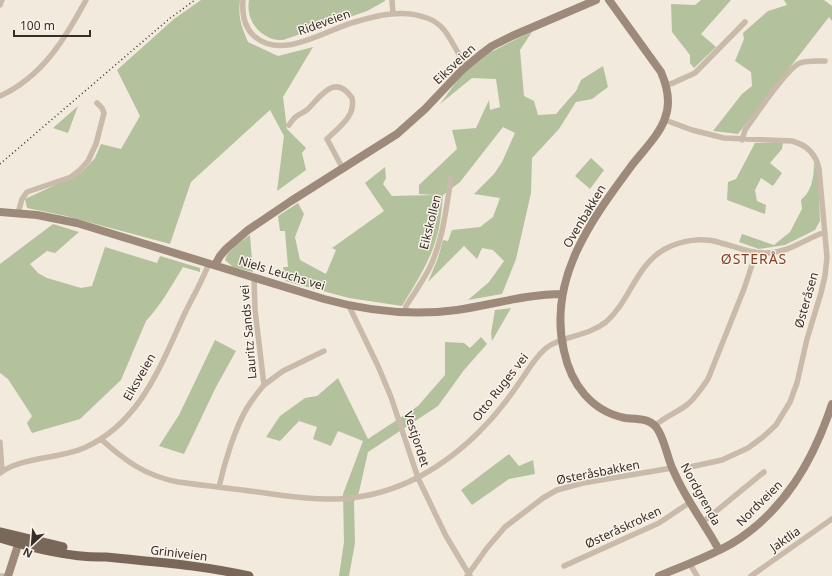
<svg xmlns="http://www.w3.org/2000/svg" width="832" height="576" viewBox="0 0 832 576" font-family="'Noto Sans',sans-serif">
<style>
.green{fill:#b3c19d}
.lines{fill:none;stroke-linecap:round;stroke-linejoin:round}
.street{stroke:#cabaa9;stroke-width:5.5}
.secondary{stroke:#9e8a7b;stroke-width:8}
.primary{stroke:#79675a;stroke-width:9}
.rail{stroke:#372e29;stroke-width:1.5;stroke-dasharray:1 3;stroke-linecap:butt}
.labels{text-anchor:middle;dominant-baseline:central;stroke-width:3;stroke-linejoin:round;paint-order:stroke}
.street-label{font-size:12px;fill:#372e29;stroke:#faf3ea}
.quarter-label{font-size:14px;letter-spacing:1px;fill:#854123;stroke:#faf3ea}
</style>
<rect width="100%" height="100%" fill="#f2eadd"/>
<path class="green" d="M201,0h39c-2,17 1,26 8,42l30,14 35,-9 -30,50 4,32 19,19 -4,5 4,17 -29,21 7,-55 -14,-26 -79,72 -21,62 -104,-28 -39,-8 -2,-9 56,-26 14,-15 6,-14 20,5 19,-33 -23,-46 57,-51z
M249,0h136v1l-18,10 -84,29c-4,0 -9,0 -13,-2 -15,-6 -24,-22 -21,-38z
M701,0h30l-30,34 15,13 -22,21 -4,-5v-8l-18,-23 -1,-28 24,1z
M784,0h40l8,6v15l-3,-4 -91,117 -25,-3 29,-37 10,-8 -1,-14 -16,-11 9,-22 -1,-6 25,-22 19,-6z
M532,32l-12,18 4,46 10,5 4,14 18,-1 20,-23 5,-11 22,-14 5,21 -16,12 -16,3 -17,27 -27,29 -1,35 -15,66 -14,35 -34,6 21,-18 15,-21 -11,-11 -11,-2 -5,11 -13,-13 -36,36 10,-24 5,-18 5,1 4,-11 28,-3 13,-10 7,-19 -26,-4 20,-20 8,-12 13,-29 -12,-6 -43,55 -17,13c-1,11 -2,22 -4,33 -6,29 -22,53 -37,78l-53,-8 -64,-17 -2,-14h5l-3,-36h-5l-2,-15 20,-13 6,11 -9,23 5,23 26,14 10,-24 -4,-2 52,-37 -19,-28 20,-16 1,11 -3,6 9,12 43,-1 -16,-1v-9l38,-36 -5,-19 24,-2 13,-28 1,10 10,-3 -4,-28 -24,-1 -32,26c11,-14 20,-30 34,-41 18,-13 38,-22 58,-31z
M78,106l-10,27 -15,-5z
M755,143h28l-1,6 -12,14 12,10 -9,13 -12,-8 -6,12 2,11 9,4 -1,9 -38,-14 1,-18 8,-3z
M591,158l13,12 -14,19 -15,-13z
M814,161l4,15 2,45 -5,9 -30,15 -26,4 -20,-7 3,-8 32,11 16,-13 12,-23 -1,-9c12,-10 13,-25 13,-39z
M53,224l26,8 -24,21 -8,-2 -17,13 8,9 9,5 34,10 11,-2 13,-39 52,16 3,-7 40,12v4l-17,-5c-11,18 -22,38 -37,54l-25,59 -41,39 -48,14 -5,-10 5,-7 -24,-37 -8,-6v-109z
M250,235l3,37 -20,-5 -8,-7c2,-10 17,-19 25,-25z
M511,308l-19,33 -1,-8 4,-23z
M481,337l6,7 -23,26 -26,36 -70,46 -9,40 -5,10 1,41 -6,33h-10l5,-34 -1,-48 20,-53 -25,-10 -7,15 -18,-7 4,-12 -18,-6 -19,20 -14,-4 14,-21 25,-18 12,-2 21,-18 30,61 50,-33 27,-31v-33l19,1 6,5z
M215,340l21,11 -20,36 -32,67 -25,-8 20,-31z
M509,454l10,12 14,-6 2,14 -26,5 -37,26 -11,-15z"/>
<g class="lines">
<path class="street" d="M243,0c-1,13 1,27 11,36 28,25 71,-6 101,-14 23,-7 48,-13 72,-4 23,8 25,31 40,47
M392,0l1,14
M0,5l2,-5
M666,85l7,-2 22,-10 50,-51
M0,96c42,-19 65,-57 86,-96
M665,120l27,10 32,8 68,3c15,4 24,13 27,28l8,88 -2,19 -4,17 -14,46 -10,44 -7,19 -14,23 -13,12 -15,11 -26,12 -32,7
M289,125c2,-3 5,-7 8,-9 4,-3 8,-4 11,-7 13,-13 27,-36 44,-11 4,18 -13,29 -25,41l16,30
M742,140l3,-10c10,-14 42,-62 55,-67 8,-3 18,-2 25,-2
M18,213l4,-14 5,-7 44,-15 9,-7 8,-9 8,-17 8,-31 -2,-5 -5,-5
M349,306l29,60 13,31 27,81 28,58 24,40
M405,312l1,-6c8,-12 16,-24 23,-37 14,-28 17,-60 22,-91
M264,385l19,-14 41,-20
M655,426c10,-10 22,-13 33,-22 8,-7 14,-16 20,-25l36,-90 12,-36
M101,439c24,22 45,37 77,43 29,4 58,7 87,11 23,3 48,7 72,6 54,-2 102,-28 141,-66 15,-15 29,-32 41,-50 8,-11 15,-24 25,-33 15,-14 43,-13 62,-28 24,-21 30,-57 59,-73 16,-9 38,-12 56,-6 16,4 30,11 47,10 22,-1 37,-14 57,-21
M0,442l2,30
M0,473c21,-16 59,-14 84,-25 56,-25 76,-81 100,-133 8,-17 18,-33 25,-52
M219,487c5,-23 16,-59 28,-79 5,-8 11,-16 17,-23l-9,-75 -1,-33
M703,522l61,-50
M690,564l7,12
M564,566l95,-43 30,-20
M0,576h4
M467,576l20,-28 18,-21 38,-29 14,-8 26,-7 89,-15
M751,576l81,-57"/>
<path class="secondary" d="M609,0l52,72c6,14 10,31 4,46 -5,16 -22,33 -33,47 -40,54 -85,114 -68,186 7,33 27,60 61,67 11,1 24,0 31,9 9,11 11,32 18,45 12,28 31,52 45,78
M0,212l37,3 40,8 247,76c43,12 88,17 133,11 33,-5 71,-16 105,-16
M215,265l5,-9 7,-8 21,-18 43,-29 106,-67 28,-25 37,-39 18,-15 12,-9 20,-10 84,-36
M8,576l12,-37
M659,576c24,-10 49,-19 72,-32 53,-32 82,-83 101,-140"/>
<path class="primary" d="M0,532l63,15
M0,538c33,10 71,20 106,19 47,5 96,8 143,19"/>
<path class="rail" d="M0,164l169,-145 26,-19"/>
</g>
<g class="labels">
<g class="street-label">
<text transform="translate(324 22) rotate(-20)">Rideveien</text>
<text transform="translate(454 64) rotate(-43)">Eiksveien</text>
<text transform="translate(584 216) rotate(-59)">Ovenbakken</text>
<text transform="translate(430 222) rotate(-76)">Eikskollen</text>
<text transform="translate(282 273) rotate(17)">Niels Leuchs vei</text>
<text transform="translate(806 300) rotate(-74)">Østeråsen</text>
<text transform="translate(248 332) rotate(-95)">Lauritz Sands vei</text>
<text transform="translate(139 377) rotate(-60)">Eiksveien</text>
<text transform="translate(500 387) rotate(-52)">Otto Ruges vei</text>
<text transform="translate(417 439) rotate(72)">Vestjordet</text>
<text transform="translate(598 472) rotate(-11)">Østeråsbakken</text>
<text transform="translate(701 494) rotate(61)">Nordgrenda</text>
<text transform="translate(759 503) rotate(-45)">Nordveien</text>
<text transform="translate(623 527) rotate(-25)">Østeråskroken</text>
<text transform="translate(785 539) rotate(-35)">Jaktlia</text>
<text transform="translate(179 553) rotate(7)">Griniveien</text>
</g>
<g class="quarter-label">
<text x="754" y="258">ØSTERÅS</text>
</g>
</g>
<g transform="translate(32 544) rotate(206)" stroke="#faf3ea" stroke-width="3" paint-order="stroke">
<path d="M0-3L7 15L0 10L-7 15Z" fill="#372e29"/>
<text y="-6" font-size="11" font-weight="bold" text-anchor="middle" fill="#372e29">N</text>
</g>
<path d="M14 30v6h76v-6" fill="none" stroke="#372e29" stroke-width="2"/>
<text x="20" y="30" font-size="12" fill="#372e29" stroke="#faf3ea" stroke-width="3" paint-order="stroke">100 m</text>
</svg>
